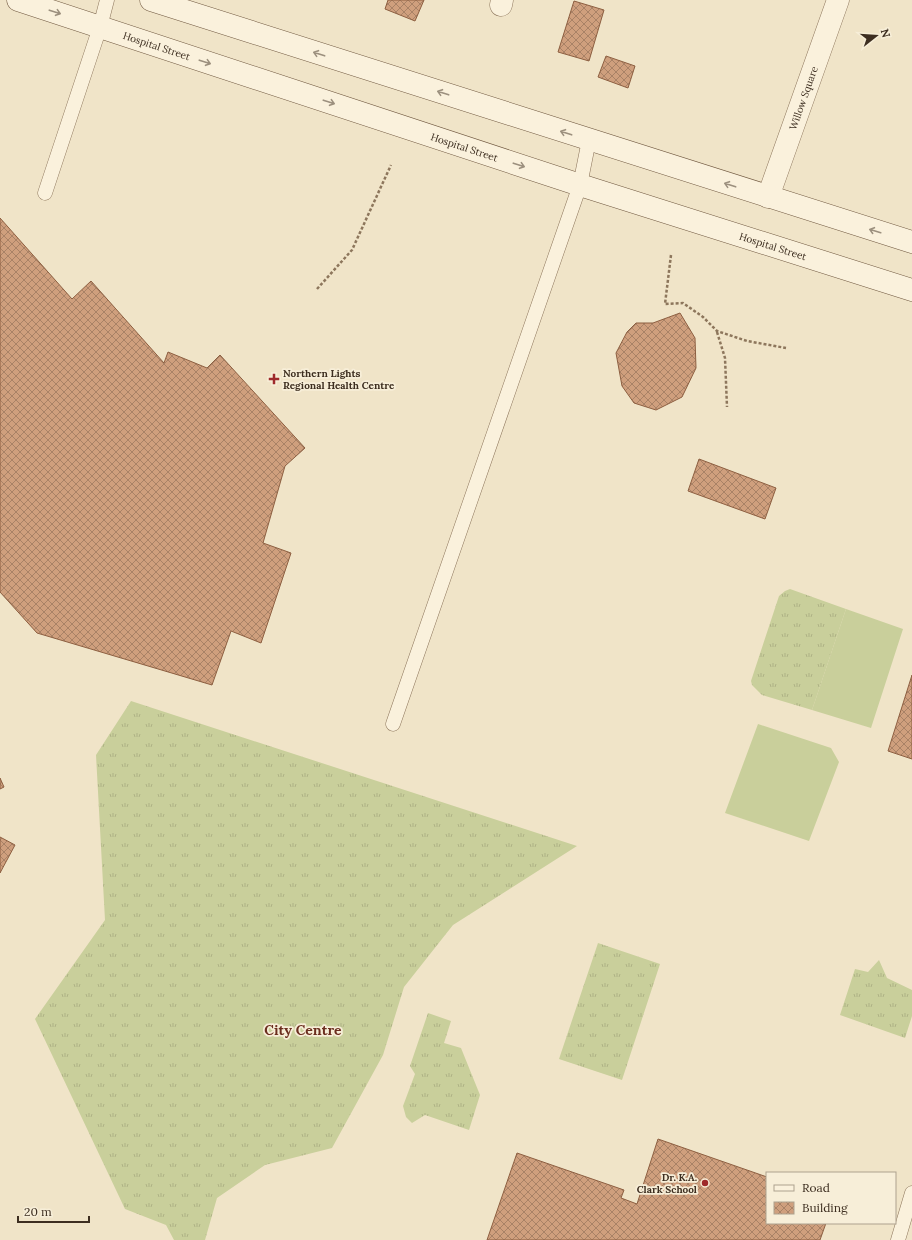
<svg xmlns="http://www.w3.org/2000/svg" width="912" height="1240" viewBox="0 0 912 1240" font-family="Lora,serif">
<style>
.grass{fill:url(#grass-tufts)}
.pitch{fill:#c9cf9b}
.building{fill:url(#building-cross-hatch);stroke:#8d5f41}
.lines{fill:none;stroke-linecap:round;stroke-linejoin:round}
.service-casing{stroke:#8d765c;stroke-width:15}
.minor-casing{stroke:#8d765c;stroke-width:23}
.secondary-casing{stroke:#6f573f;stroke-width:23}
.path{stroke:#8d765c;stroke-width:2.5;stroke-dasharray:3 2;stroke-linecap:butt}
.service{stroke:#faf1dc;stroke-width:14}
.minor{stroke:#faf1dc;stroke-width:22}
.secondary{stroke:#faf1dc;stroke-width:22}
.oneway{stroke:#9c907e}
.poi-dot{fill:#9e2a2b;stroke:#f7eed8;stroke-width:1.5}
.labels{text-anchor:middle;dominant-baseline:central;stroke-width:3.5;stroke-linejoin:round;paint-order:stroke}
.street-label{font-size:10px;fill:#3d2e20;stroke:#f7eed8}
.poi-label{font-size:10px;font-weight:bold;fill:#3d2e20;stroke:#f7eed8;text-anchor:start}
.district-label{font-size:14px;font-weight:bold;fill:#6b2e1e;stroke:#f7eed8}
</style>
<defs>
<pattern id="grass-tufts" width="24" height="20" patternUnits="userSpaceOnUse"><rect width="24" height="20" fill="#c9cf9b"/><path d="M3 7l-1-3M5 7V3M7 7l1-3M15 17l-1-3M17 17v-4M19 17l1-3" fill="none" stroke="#aeb285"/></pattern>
<pattern id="building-cross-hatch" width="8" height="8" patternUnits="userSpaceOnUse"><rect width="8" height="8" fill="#cf9f7d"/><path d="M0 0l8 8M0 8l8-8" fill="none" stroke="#a98266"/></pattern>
</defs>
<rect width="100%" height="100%" fill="#f0e4c8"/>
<path class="grass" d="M790,589l56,20 -34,101 -50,-15 -10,-10 -1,-4 28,-85 6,-5z
M131,701l446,145 -124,79 -49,62 -21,68 -51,93 -67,17 -48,33 -12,42h-31l-8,-15 -41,-16 -90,-190 70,-99 -9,-165z
M598,943l62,21 -38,116 -63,-21z
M879,960l8,18 25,12v26l-7,22 -65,-23 15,-46 13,3z
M428,1013l23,8 -7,22 17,5 19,47 -11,35 -44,-15 -13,8 -6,-6 -3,-11 12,-32 -5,-8z"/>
<path class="pitch" d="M846,609l57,20 -32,99 -59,-18z
M758,724l73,24 8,14 -30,79 -84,-28z"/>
<path class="building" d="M388,0h36l-9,21 -30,-12z
M574,1l30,9 -15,51 -31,-9z
M606,56l29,10 -7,22 -30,-11z
M0,218l72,81 19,-18 73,82 4,-11 39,16 13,-13 85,93 -20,18 -22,77 28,10 -30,90 -30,-12 -19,54 -175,-52 -37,-41z
M680,313l15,25 1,30 -14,29 -26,13 -22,-7 -12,-17 -6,-33 11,-21 9,-9h17z
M699,459l77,29 -11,31 -77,-28z
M912,675v84l-24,-8z
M0,778l4,9 -4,2z
M0,837l15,8 -15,28z
M658,1139l109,38v46h59l-6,17h-333l30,-87 107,37 -3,8 16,6z"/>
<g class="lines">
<defs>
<path id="service" d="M45,193l55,-166 7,-27
M393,724l187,-539 9,-45
M898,1240l14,-47"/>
<g id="minor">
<path d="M501,5l1,-5"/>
<path id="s1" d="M768,197l70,-197"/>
</g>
<g id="secondary">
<path id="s2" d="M18,0l562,185 332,105"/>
<path d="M151,0l761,242"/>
</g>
</defs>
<use href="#service" class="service-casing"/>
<use href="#minor" class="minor-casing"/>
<use href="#secondary" class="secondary-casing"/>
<path class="path" d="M671,255l-6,49 18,-1 20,14 14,14 30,10 39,7
M317,289l35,-39 39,-85
M717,332l8,26 2,49"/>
<use href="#service" class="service"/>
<use href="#minor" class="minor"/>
<use href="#secondary" class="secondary"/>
</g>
<defs><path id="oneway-shaft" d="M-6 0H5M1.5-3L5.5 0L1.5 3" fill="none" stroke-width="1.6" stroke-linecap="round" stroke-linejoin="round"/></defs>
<g class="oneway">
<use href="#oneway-shaft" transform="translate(55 12) rotate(18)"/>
<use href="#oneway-shaft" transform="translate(319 54) rotate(-162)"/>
<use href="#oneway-shaft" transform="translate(205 62) rotate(18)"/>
<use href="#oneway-shaft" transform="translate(443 93) rotate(-162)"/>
<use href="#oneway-shaft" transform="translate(329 102) rotate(18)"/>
<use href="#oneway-shaft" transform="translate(566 133) rotate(-162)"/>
<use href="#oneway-shaft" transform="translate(519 165) rotate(18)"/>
<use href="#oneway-shaft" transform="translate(730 185) rotate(-162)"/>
<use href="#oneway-shaft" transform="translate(875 231) rotate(-163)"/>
</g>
<g class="poi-dot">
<path d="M272 373h4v4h4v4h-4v4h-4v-4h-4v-4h4z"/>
<circle cx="705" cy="1183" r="4"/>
</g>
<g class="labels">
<g class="street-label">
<text stroke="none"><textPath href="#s2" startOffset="146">Hospital Street</textPath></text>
<text stroke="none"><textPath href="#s1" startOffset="105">Willow Square</textPath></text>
<text stroke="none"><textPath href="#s2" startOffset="470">Hospital Street</textPath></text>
<text stroke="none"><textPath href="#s2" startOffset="794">Hospital Street</textPath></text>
</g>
<g class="poi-label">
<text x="283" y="373">Northern Lights<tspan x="283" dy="12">Regional Health Centre</tspan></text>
<text x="697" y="1177" text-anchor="end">Dr. K.A.<tspan x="697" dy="12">Clark School</tspan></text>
</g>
<g class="district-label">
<text x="303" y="1030">City Centre</text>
</g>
</g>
<rect x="766" y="1172" width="130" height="52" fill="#f7eed8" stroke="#ada18e"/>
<rect x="774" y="1185" width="20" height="6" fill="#faf1dc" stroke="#ada18e"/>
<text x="802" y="1192" font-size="12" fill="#3d2e20">Road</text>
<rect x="774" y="1202" width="20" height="12" fill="url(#building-cross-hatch)" stroke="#ada18e"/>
<text x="802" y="1212" font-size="12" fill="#3d2e20">Building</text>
<g transform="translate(876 36) rotate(73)" stroke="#f7eed8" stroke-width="3" paint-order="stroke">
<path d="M0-3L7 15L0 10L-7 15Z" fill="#3d2e20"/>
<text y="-6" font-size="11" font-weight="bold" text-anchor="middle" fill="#3d2e20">N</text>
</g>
<path d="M18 1216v6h71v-6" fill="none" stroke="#3d2e20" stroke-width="2"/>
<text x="24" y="1216" font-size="12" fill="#3d2e20" stroke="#f7eed8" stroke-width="3" paint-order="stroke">20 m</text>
</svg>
